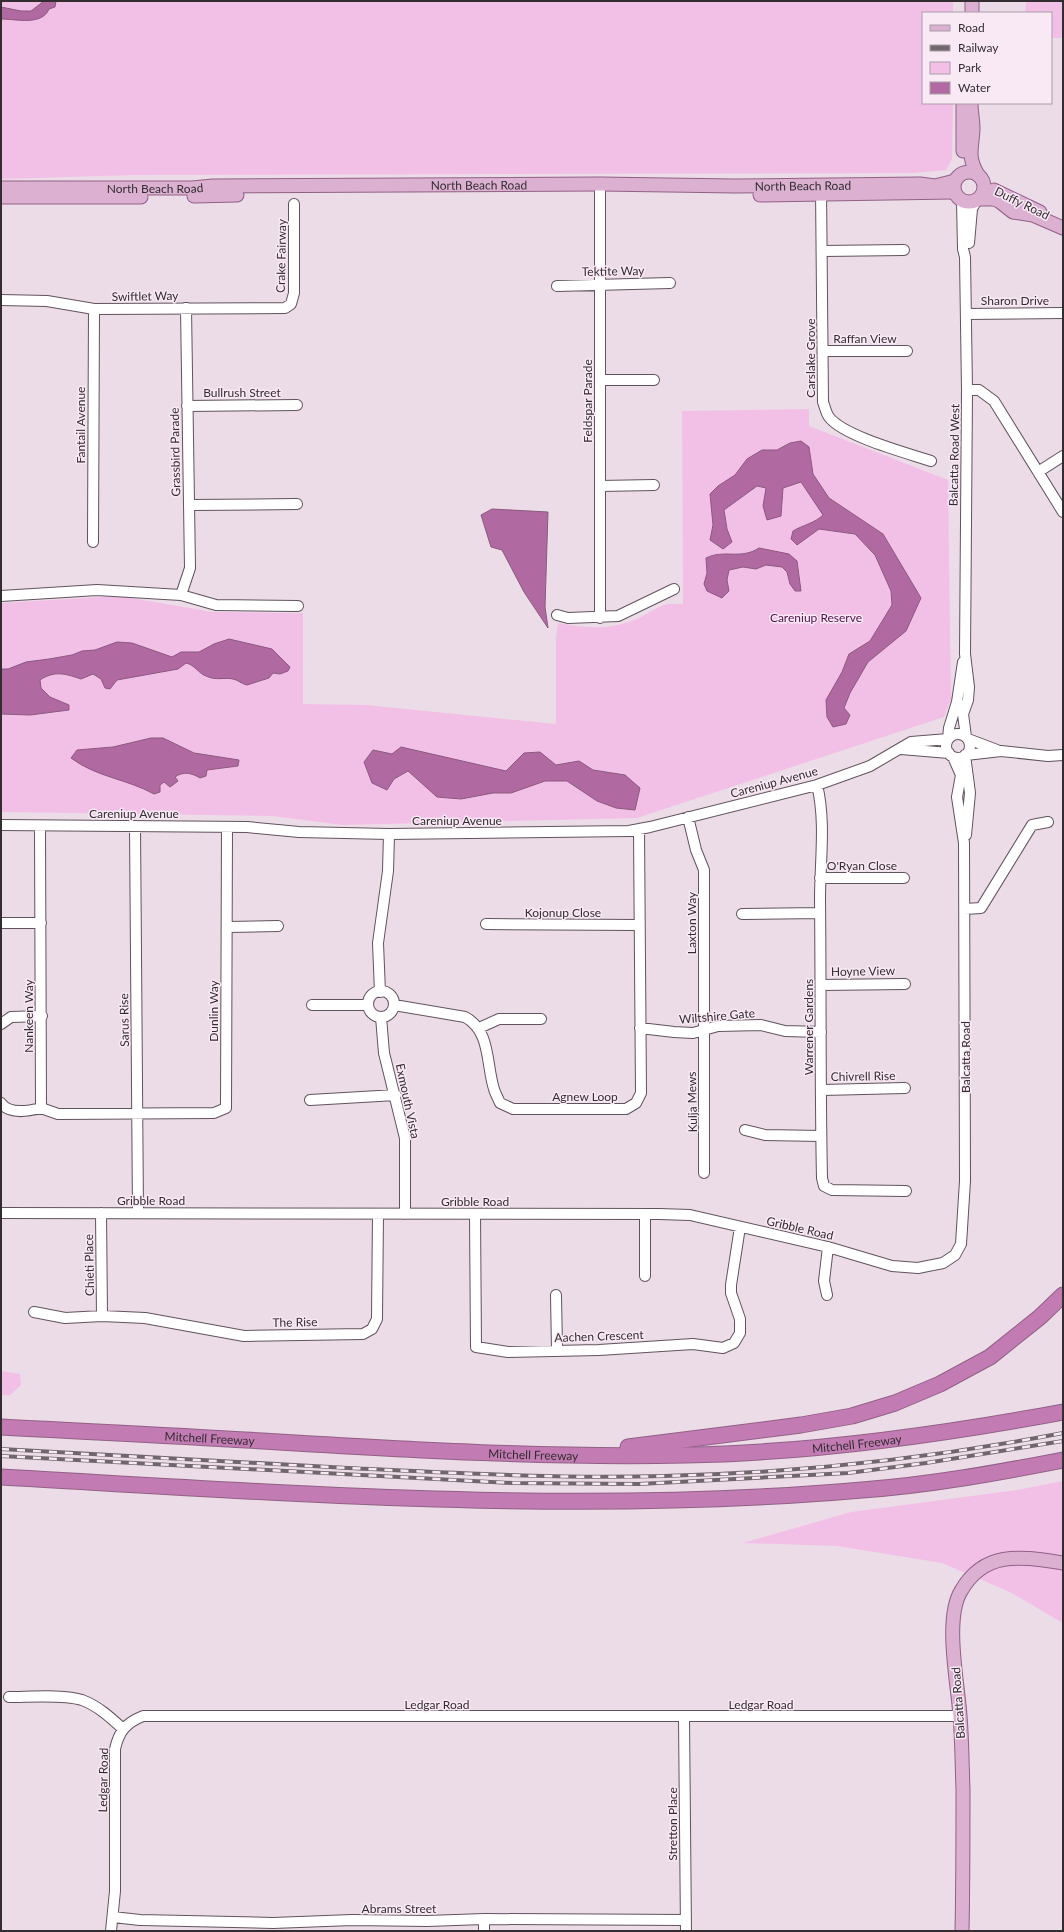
<svg xmlns="http://www.w3.org/2000/svg" width="1064" height="1932" viewBox="0 0 1064 1932" font-family="Lato,sans-serif">
<style>
.green{fill:#f2c0e6}
.water{fill:#b16aa1;stroke:#8b587f}
.lines{fill:none;stroke-linecap:round;stroke-linejoin:round}
.minor-casing{stroke:#61535d;stroke-width:12}
.major-casing{stroke:#916086;stroke-width:15}
.highway-casing{stroke:#916086;stroke-width:17}
.minor{stroke:#fff;stroke-width:10}
.major{stroke:#dbb0d1;stroke-width:13}
.highway{stroke:#c37cb3;stroke-width:15}
.rail-casing{stroke:#70676d;stroke-width:4}
.rail{stroke:#f9e9f5;stroke-width:2.5;stroke-dasharray:8;stroke-linecap:butt}
.labels{text-anchor:middle;dominant-baseline:central;stroke-width:3;stroke-linejoin:round;paint-order:stroke}
.street-label{font-size:12px;fill:#332d31;stroke:#f9e9f5}
.park-label{font-size:12px;fill:#511047;stroke:#f9e9f5}
</style>
<rect width="100%" height="100%" fill="#ecdce7"/>
<path class="green" d="M1,1h952v12h-30v90h30l-1,56 -6,11 -32,3 -778,2 -135,4z
M1026,1h37v37h-12v-25h-26z
M809,409v17l139,54 3,219 -7,18 -307,101 -294,7 -71,-9 -271,-4v-209l119,-7 92,16 91,1v91l63,1 190,19v-86l2,-15c22,4 45,7 67,0 14,-3 26,-13 39,-18 5,-2 13,-1 19,-1l-1,-193z
M1,1371l19,3 1,11 -11,10h-9z
M1063,1481v142l-53,-31 -68,-29 -105,-17 -94,-3 108,-31 166,-22z"/>
<path class="water" d="M44,1h12l-1,6 -6,2c-7,17 -33,10 -48,10v-12l20,4h10z
M801,441l8,6 4,27 16,24 54,36 38,64 -15,33 -38,31 -18,31 -6,15 6,7 -4,9 -13,3 -6,-10 -1,-17 16,-28 7,-18 21,-13 22,-36 -1,-14 -16,-36 -20,-21 -36,-5 -22,16 -6,-6 2,-8c10,-6 22,-8 30,-16l-22,-33 -18,6 -2,28 -14,4 -4,-14 3,-18 -9,-2 -33,24 3,19 5,13 -9,7 -13,-9 3,-15 -3,-31 8,-8 17,-11 12,-16 15,-9h15l13,-7z
M492,509l56,3 -3,95 3,21 -24,-36 -22,-42 -11,-3 -10,-32z
M759,548l30,6 8,7 4,30h-6l-5,-7 -3,-12 -5,-5 -16,-2 -10,4 -13,-2 -14,3 -2,10 2,11 -7,7 -15,-7 -3,-7 3,-11 -1,-15c18,-9 35,2 53,-10z
M229,639l43,10 18,18 -2,4 -8,3 -7,-1 -4,5 -22,7c-5,-1 -9,-5 -14,-6 -10,-2 -16,2 -27,-3 -8,-3 -11,-11 -20,-13l-8,6 -61,11 -7,9 -5,-1 -4,-9 -8,-5 -12,5c-15,-5 -26,-9 -41,1l1,8 9,9 19,8v5l-39,5 -29,-1v-45h7l18,-7 23,-3 23,-4 10,-4 13,-1 22,-8 15,1 40,14 9,-5h18l15,-8z
M151,738h12l31,15 45,7 -1,6 -31,4 -1,6 -6,2c-8,-5 -17,-7 -25,-1l3,4 -8,6 -6,-5 -4,3v7l-6,2c-27,-15 -58,-17 -83,-36l6,-8 36,-3z
M401,747l105,24 18,-18 16,-1 16,13 23,-4 14,9 32,5 15,13 -5,22 -19,-2 -19,-7 -30,-20h-22l-34,12h-18l-32,6 -24,-2 -29,-26 -14,8 -7,11 -15,-7 -8,-21 9,-12 19,4z"/>
<g class="lines">
<defs>
<path id="minor" d="M821,188l2,214c2,5 3,11 6,15 14,19 78,36 102,44
M962,201l1,48 2,8 2,133 -2,264 4,33 -1,13 -5,14 3,23
M969,243l3,-34 4,-8
M823,251l81,-1
M557,286l113,-3
M1,300l46,1 47,8 191,-1 6,-4 3,-11v-89
M966,314l97,-1
M823,351h84
M600,380h54
M967,390h12l15,11 69,111
M187,406l110,-1
M1038,472l25,-16
M600,486l54,-1
M190,505l107,-1
M93,542l1,-233
M181,595l9,-27 -4,-260
M1,596l96,-6 84,5 35,10 82,1
M557,615l11,3 50,-2 56,-27
M600,618v-434
M946 746a12 12 0 1 1 24 0a12 12 0 1 1-24 0Z
M948,739l1,-11 8,-26 6,-40
M968,739l29,11
M901,749l48,4
M965,755l5,38 -4,42
M966,755l35,-4 47,5 15,-1
M817,785c9,36 3,77 3,114 1,93 0,186 2,279l2,8 8,4 74,1
M688,817l8,33 8,20v303
M1,825l246,2 52,5 90,2 240,-3 21,-4 167,-42 53,-19 41,-24 37,-3
M40,826l1,282 17,6 156,-1 12,-5 1,-281
M135,826l3,387
M820,878h84
M965,909l16,-1 51,-83 16,-3
M742,914l78,-1
M1,923h40
M486,924l153,1
M227,927l51,-1
M821,985l84,-1
M368 1004a13 13 0 1 1 26 0a13 13 0 1 1-26 0Z
M380,992l-2,-49 10,-72 1,-37
M312,1005h56
M394,1005l71,12c26,14 21,47 29,72 1,4 4,9 6,14l13,6h113l10,-6 5,-10 -2,-263
M381,1017l3,36 21,85v76
M1,1024l10,-7 31,-1
M479,1028l20,-9h42
M640,1028l34,4 19,1 25,-7 43,-1 24,6 36,1
M822,1090l83,-2
M310,1100l86,-5
M1,1103c8,12 28,8 40,5
M745,1130l20,5 56,1
M1,1213l658,1 31,1 138,32 64,19 26,2 25,-5 12,-8 6,-11 4,-63 -1,-338 -7,-46 4,-22 -8,-18
M101,1213l1,103
M475,1214l1,133 32,5 91,-2 94,-6 30,4 11,-5 6,-10v-14l-9,-26v-8l9,-58
M645,1214v62
M556,1295l1,55
M827,1295l-3,-14 4,-34
M34,1312l31,6 37,-2 43,2 99,18 119,-2 9,-5 5,-10 1,-105
M9,1697c20,0 55,-3 73,3 16,6 28,17 40,28
M684,1717l2,214
M113,1917l27,3 133,3 79,-3 75,1 57,-2 202,1
M484,1919v12
M111,1931l4,-40v-142c4,-18 11,-26 28,-33h817"/>
<g id="major">
<path d="M972,13v-12"/>
<path d="M971,103c0,9 2,17 2,26 -1,21 -6,27 5,46"/>
<path d="M963,151v-48"/>
<circle cx="969" cy="187" r="15"/>
<path id="s1" d="M1,188h191l21,-2 387,-2 135,2 185,-2 15,2 20,-5"/>
<path d="M994,190l46,22"/>
<path d="M760,195l194,-3"/>
<path d="M194,196l43,-1"/>
<path d="M1,197h140"/>
<path d="M979,199h14l6,2 14,11 20,3 30,13"/>
<path d="M962,1931c1,-47 1,-95 1,-142 -1,-24 -1,-49 -3,-73 -2,-32 -16,-97 1,-125 24,-42 62,-34 102,-28"/>
</g>
<g id="highway">
<path id="s2" d="M1,1427c93,5 185,9 278,15 135,8 271,16 407,13 126,-2 253,-20 377,-43"/>
<path d="M628,1447l173,-22 51,-9 43,-13 45,-19 50,-27 50,-40 23,-22"/>
<path d="M1,1477c286,16 575,38 861,13 68,-5 134,-17 201,-30"/>
</g>
</defs>
<use href="#minor" class="minor-casing"/>
<use href="#major" class="major-casing"/>
<use href="#highway" class="highway-casing"/>
<use href="#minor" class="minor"/>
<use href="#major" class="major"/>
<use href="#highway" class="highway"/>
<defs>
<path id="rail" d="M1,1449c116,7 232,13 347,19 106,5 211,11 316,8 134,-3 268,-18 399,-43
M1,1456l511,27 127,1 209,-11 78,-10 137,-22"/>
</defs>
<use href="#rail" class="rail-casing"/>
<use href="#rail" class="rail"/>
</g>
<g class="labels">
<g class="street-label">
<text stroke="none"><textPath href="#s1" startOffset="478">North Beach Road</textPath></text>
<text stroke="none"><textPath href="#s1" startOffset="802">North Beach Road</textPath></text>
<text stroke="none"><textPath href="#s1" startOffset="154">North Beach Road</textPath></text>
<text transform="translate(1022 203) rotate(26)">Duffy Road</text>
<text transform="translate(281 256) rotate(-89)">Crake Fairway</text>
<text transform="translate(613 271) rotate(-1)">Tektite Way</text>
<text transform="translate(145 296) rotate(-1)">Swiftlet Way</text>
<text x="1015" y="300">Sharon Drive</text>
<text x="865" y="338">Raffan View</text>
<text transform="translate(810 358) rotate(-90)">Carslake Grove</text>
<text x="242" y="392">Bullrush Street</text>
<text transform="translate(587 401) rotate(-90)">Feldspar Parade</text>
<text transform="translate(80 425) rotate(-90)">Fantail Avenue</text>
<text transform="translate(175 452) rotate(-91)">Grassbird Parade</text>
<text transform="translate(954 455) rotate(-89)">Balcatta Road West</text>
<text transform="translate(774 782) rotate(-15)">Careniup Avenue</text>
<text x="134" y="813">Careniup Avenue</text>
<text x="457" y="820">Careniup Avenue</text>
<text x="862" y="865">O'Ryan Close</text>
<text x="563" y="912">Kojonup Close</text>
<text transform="translate(691 923) rotate(-90)">Laxton Way</text>
<text transform="translate(863 971) rotate(-1)">Hoyne View</text>
<text transform="translate(213 1011) rotate(-90)">Dunlin Way</text>
<text transform="translate(28 1016) rotate(-90)">Nankeen Way</text>
<text transform="translate(717 1016) rotate(-5)">Wiltshire Gate</text>
<text transform="translate(124 1020) rotate(-91)">Sarus Rise</text>
<text transform="translate(808 1027) rotate(-90)">Warrener Gardens</text>
<text transform="translate(965 1057) rotate(-90)">Balcatta Road</text>
<text transform="translate(863 1076) rotate(-1)">Chivrell Rise</text>
<text x="585" y="1096">Agnew Loop</text>
<text transform="translate(408 1101) rotate(78)">Exmouth Vista</text>
<text transform="translate(692 1102) rotate(-91)">Kulja Mews</text>
<text x="151" y="1200">Gribble Road</text>
<text x="475" y="1201">Gribble Road</text>
<text transform="translate(800 1228) rotate(13)">Gribble Road</text>
<text transform="translate(89 1265) rotate(-91)">Chieti Place</text>
<text transform="translate(295 1322) rotate(-1)">The Rise</text>
<text transform="translate(599 1336) rotate(-2)">Aachen Crescent</text>
<text stroke="none"><textPath href="#s2" startOffset="209">Mitchell Freeway</textPath></text>
<text stroke="none"><textPath href="#s2" startOffset="857">Mitchell Freeway</textPath></text>
<text stroke="none"><textPath href="#s2" startOffset="533">Mitchell Freeway</textPath></text>
<text transform="translate(958 1703) rotate(-94)">Balcatta Road</text>
<text x="437" y="1704">Ledgar Road</text>
<text x="761" y="1704">Ledgar Road</text>
<text transform="translate(103 1780) rotate(-89)">Ledgar Road</text>
<text transform="translate(672 1824) rotate(-90)">Stretton Place</text>
<text x="399" y="1908">Abrams Street</text>
</g>
<g class="park-label">
<text x="816" y="617">Careniup Reserve</text>
</g>
</g>
<rect width="1064" height="1932" fill="none" stroke="#332d31" stroke-width="4"/>
<rect x="922" y="12" width="130" height="92" fill="#f9e9f5" stroke="#aa9ea7"/>
<rect x="930" y="25" width="20" height="6" fill="#dbb0d1" stroke="#aa9ea7"/>
<text x="958" y="32" font-size="12" fill="#332d31">Road</text>
<rect x="930" y="45" width="20" height="6" fill="#70676d" stroke="#aa9ea7"/>
<text x="958" y="52" font-size="12" fill="#332d31">Railway</text>
<rect x="930" y="62" width="20" height="12" fill="#f2c0e6" stroke="#aa9ea7"/>
<text x="958" y="72" font-size="12" fill="#332d31">Park</text>
<rect x="930" y="82" width="20" height="12" fill="#b16aa1" stroke="#aa9ea7"/>
<text x="958" y="92" font-size="12" fill="#332d31">Water</text>
</svg>
